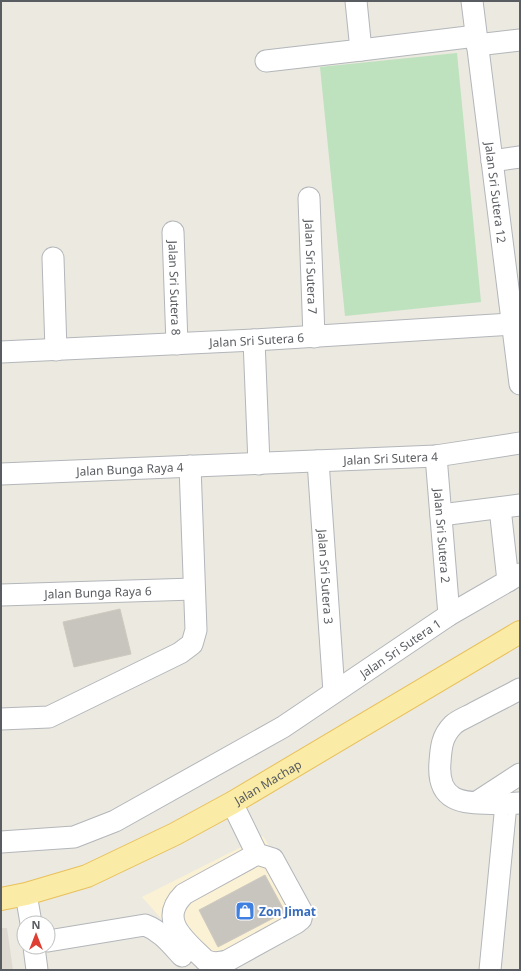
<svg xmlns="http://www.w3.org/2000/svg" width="521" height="971" viewBox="0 0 521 971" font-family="'Noto Sans',sans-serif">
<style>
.commercial{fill:#fbf2d5}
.education{fill:#dedad1}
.green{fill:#bde2bd}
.building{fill:#c8c5bf;stroke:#cfcabf}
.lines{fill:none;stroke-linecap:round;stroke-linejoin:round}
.minor-casing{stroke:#b3b6ba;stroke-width:23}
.major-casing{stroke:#e9c05b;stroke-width:24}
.minor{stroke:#fff;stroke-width:21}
.major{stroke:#faeca6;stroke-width:22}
.labels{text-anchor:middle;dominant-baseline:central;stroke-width:4;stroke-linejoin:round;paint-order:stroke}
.street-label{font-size:12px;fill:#595c60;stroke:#fff}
.shop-label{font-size:12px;font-weight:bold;fill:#366cbe;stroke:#fff;text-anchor:start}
</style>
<rect width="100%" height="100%" fill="#ebe9e0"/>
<path class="commercial" d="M263,836l47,78 -2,12 -87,44h-14l-65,-73z"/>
<path class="education" d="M1,928h6l6,42h-12z"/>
<path class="green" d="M457,53l24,249 -136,14 -25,-249z"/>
<path class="building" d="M120,609l11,45 -57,13 -11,-45z
M265,875l20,37 -67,35 -19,-37z"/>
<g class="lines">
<defs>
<g id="minor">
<path id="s1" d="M472,1l48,383"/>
<path d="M477,45l43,-5"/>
<path d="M361,50l115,-14"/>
<path d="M266,61l95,-11 -5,-49"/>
<path d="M492,161l28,-4"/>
<path id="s2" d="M309,198l5,139"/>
<path id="s3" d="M173,232l4,112"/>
<path d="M53,258l3,92"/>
<path d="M254,340l5,124"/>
<path id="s4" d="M1,352l253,-12 258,-16"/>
<path id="s5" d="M436,456l13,159"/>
<path id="s6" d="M318,461l16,231"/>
<path id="s7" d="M1,474l435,-18 84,-13"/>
<path d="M500,508l8,73"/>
<path d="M441,515l79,-10"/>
<path id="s8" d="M1,595l193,-6"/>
<path d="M1,719l48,-2 131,-64 12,-9 4,-14 -6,-164"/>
<path d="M477,802l43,-28"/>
<path d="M232,803l25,51 -73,40c-27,27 2,47 21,66 8,4 14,3 22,1l69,-38 5,-4 1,-7 -29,-53 -16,-5"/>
<path d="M506,804c-34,-2 -70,5 -66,-42 1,-15 2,-26 13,-37 5,-5 14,-8 21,-12 15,-8 31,-16 46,-24"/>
<path id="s9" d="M1,842l73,-5 41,-16 168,-94 166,-112 71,-41"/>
<path d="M26,894l5,29"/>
<path d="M48,941l97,-16c16,6 26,19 37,31"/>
<path d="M34,947l3,23"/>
<path d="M490,970l16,-166 13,-1"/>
</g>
<g id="major">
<path id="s10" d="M1,899l25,-5 61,-18 88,-42 57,-31 288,-171"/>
</g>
</defs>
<use href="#minor" class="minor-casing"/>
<use href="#major" class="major-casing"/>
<use href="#minor" class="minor"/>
<use href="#major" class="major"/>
</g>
<defs>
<symbol id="shop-square" viewBox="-11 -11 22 22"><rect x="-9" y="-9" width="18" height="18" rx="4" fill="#3f7fe0" stroke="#fff"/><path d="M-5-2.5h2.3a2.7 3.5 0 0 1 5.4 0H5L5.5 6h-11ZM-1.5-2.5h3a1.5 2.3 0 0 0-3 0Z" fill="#fff"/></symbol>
</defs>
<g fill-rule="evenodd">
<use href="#shop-square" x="234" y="900" width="22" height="22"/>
</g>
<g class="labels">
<g class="street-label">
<text stroke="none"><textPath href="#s1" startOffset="193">Jalan Sri Sutera 12</textPath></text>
<text stroke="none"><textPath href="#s2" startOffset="69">Jalan Sri Sutera 7</textPath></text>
<text stroke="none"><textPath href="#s3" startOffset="56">Jalan Sri Sutera 8</textPath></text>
<text stroke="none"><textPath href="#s4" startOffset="256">Jalan Sri Sutera 6</textPath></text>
<text stroke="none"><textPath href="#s7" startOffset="390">Jalan Sri Sutera 4</textPath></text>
<text stroke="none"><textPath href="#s7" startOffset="129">Jalan Bunga Raya 4</textPath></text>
<text stroke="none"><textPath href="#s5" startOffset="80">Jalan Sri Sutera 2</textPath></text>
<text stroke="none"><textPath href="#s6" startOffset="116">Jalan Sri Sutera 3</textPath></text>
<text stroke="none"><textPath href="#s8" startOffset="97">Jalan Bunga Raya 6</textPath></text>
<text stroke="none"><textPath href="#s9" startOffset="451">Jalan Sri Sutera 1</textPath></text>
<text stroke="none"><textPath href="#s10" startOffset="293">Jalan Machap</textPath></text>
</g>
<g class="shop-label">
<text x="259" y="911">Zon Jimat</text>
</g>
</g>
<rect width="521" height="971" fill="none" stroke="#595c60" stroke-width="4"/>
<g transform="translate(36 935)"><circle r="19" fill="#ffffff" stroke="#bdbebf"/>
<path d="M0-3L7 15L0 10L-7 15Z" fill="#df3e32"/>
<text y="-6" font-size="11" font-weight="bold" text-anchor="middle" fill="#595c60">N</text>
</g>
</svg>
